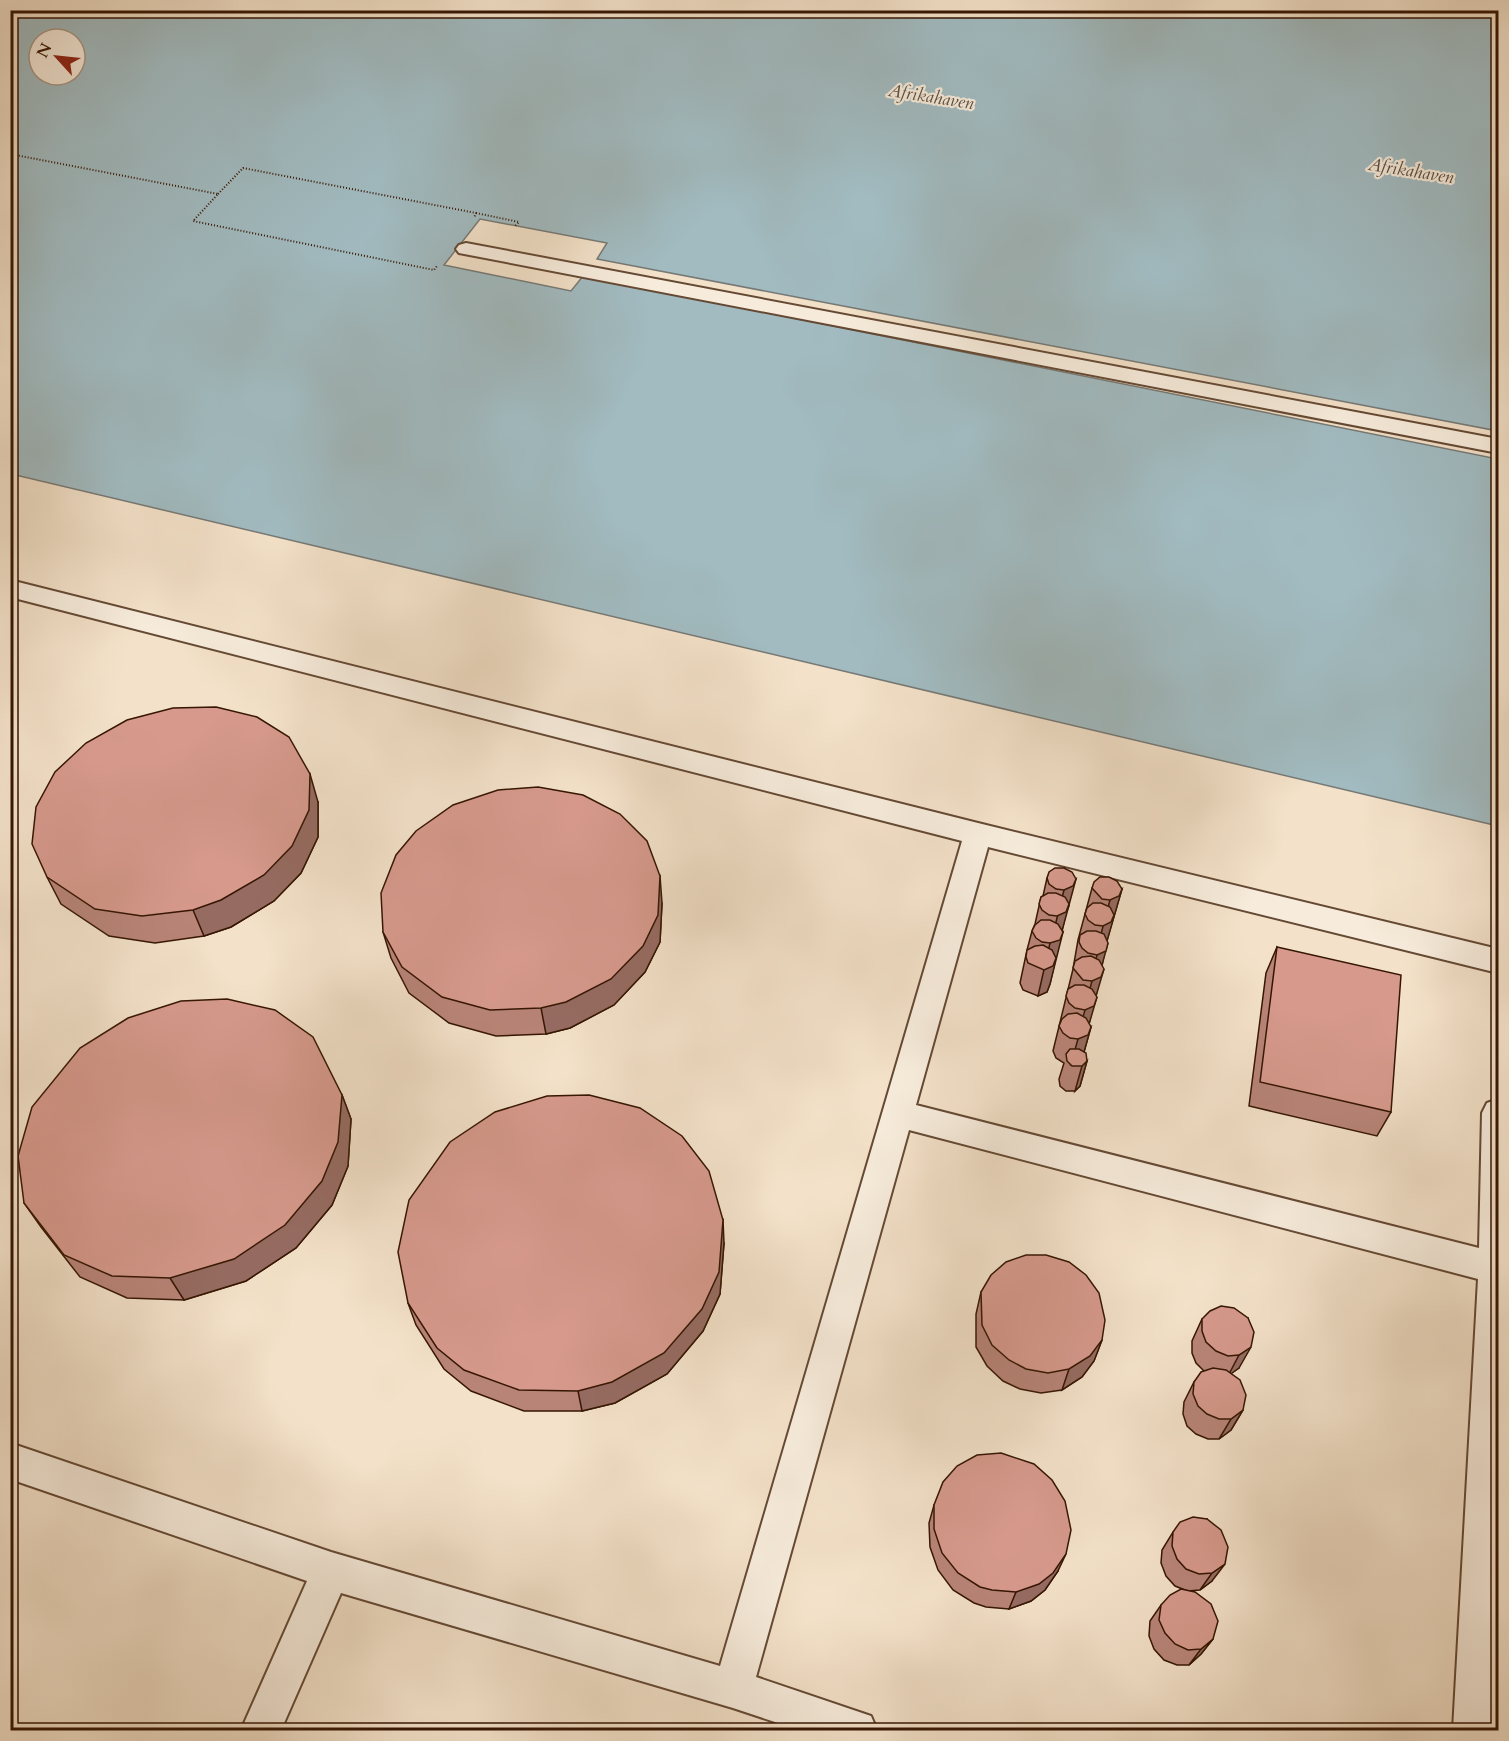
<svg xmlns="http://www.w3.org/2000/svg" width="1509" height="1741" viewBox="0 0 1509 1741" font-family="Cardo,serif">
<style>
.water{fill:#a1bbc1;stroke:#767975;stroke-width:1.5;fill-rule:evenodd}
.lines{fill:none;stroke-linecap:round;stroke-linejoin:round}
.lane-casing{stroke:#654934;stroke-width:4}
.path{stroke:#361603;stroke-width:2;stroke-dasharray:1 2;stroke-linecap:butt}
.lane{fill:#f7ecdc;fill-rule:evenodd}
.wall{fill:#b88478;stroke:#361603;stroke-width:1.5}
.shaded-wall{fill:#966b62;stroke:#361603;stroke-width:1.5}
.building{fill:#d6998c;stroke:#361603;stroke-width:1.5}
.labels{text-anchor:middle;dominant-baseline:central;stroke-width:4.5;stroke-linejoin:round;paint-order:stroke}
.far-water-label{font-size:18px;font-style:italic;fill:#5b5046;stroke:#f7ecdc}
</style>
<rect width="100%" height="100%" fill="#f3e1c9"/>
<filter id="stains"><feTurbulence type="fractalNoise" baseFrequency=".00333" numOctaves="4"/><feColorMatrix values="0 0 0 0 .2 0 0 0 0 .09 0 0 0 0 .02 0 0 0 .5 -.17"/></filter>
<radialGradient id="worn" r=".72"><stop offset=".6" stop-color="#630" stop-opacity="0"/><stop offset="1" stop-color="#630" stop-opacity=".3"/></radialGradient>
<path class="water" d="M11,11h1487v420l-901,-172 10,-16 -127,-24 -36,46 127,26 12,-15 915,183v367l-1487,-352zM39,39h36v36h-36z"/>
<g class="lines">
<defs>
<path id="lane" d="M466,243l1032,196v14l-1039,-200 -3,-4 3,-4z
M10,580l968,243 520,126v24l-510,-126 -72,258 563,143 3,-135 5,-10 11,-4v491l-5,140h-40l25,-451 -569,-149 -153,547 115,39 6,14h-78l-66,-22 -392,-115 -60,137h-40l66,-149 -297,-102v-36l321,109 389,114 242,-825 -952,-244z"/>
</defs>
<use href="#lane" class="lane-casing"/>
<path class="path" d="M10,154l208,40 -25,27 241,49 3,-4
M218,194l25,-26 233,45 -2,5
M476,213l43,9 -5,5"/>
<use href="#lane" class="lane"/>
</g>
<path class="wall" d="M318,802v35l-17,36 -27,28 -43,26 -27,9 -49,7 -46,-7 -48,-32 -14,-27z
M1064,868l5,38 -3,7 -16,71 -3,8 -9,4 -15,-6 -3,-7 7,-33 5,-19 3,-7 6,-27 2,-1 4,-18z
M1092,888l30,1 -15,51 -11,56 -7,28 2,3 -7,25 3,9 -7,25 -5,5h-9l-6,-5 -1,-7 5,-16 -8,-5 -3,-7 20,-82 5,-29z
M662,903l-2,39 -15,30 -31,33 -44,23 -24,6 -50,2 -47,-13 -40,-30 -18,-35 -8,-26z
M1277,947l114,165 -14,24 -128,-30 17,-133z
M342,1095l9,24 -3,47 -16,39 -36,43 -50,33 -62,19 -57,-2 -47,-21 -39,-50 -17,-24z
M724,1243l-4,51 -17,37 -36,43 -52,29 -33,8h-58l-53,-20 -27,-22 -28,-44 -8,-22z
M981,1292l121,48 -8,21 -12,16 -20,13 -21,3 -21,-4 -17,-8 -16,-15 -11,-19v-33z
M1248,1318l-9,50 -8,5 12,37 -12,20 -12,9h-11l-12,-5 -9,-8 -4,-12 1,-12 10,-20 10,-11 -8,-8 -4,-10v-12l10,-22z
M934,1505l124,66 -13,19 -14,11 -22,8 -23,-2 -12,-4 -21,-13 -15,-20 -8,-23 -1,-24z
M1207,1519l5,62 -12,9 -11,1 24,48 -12,15 -12,11h-12l-13,-5 -10,-11 -5,-13 1,-15 11,-16 24,-15 -10,-4 -9,-10 -5,-13 1,-13 11,-18z"/>
<path class="shaded-wall" d="M310,774l8,28v35l-17,36 -27,28 -43,26 -27,9 -11,-26z
M660,876l2,27 -2,39 -15,30 -31,33 -44,23 -24,6 -5,-26z
M1076,879l-14,52 -11,11 13,-52z
M1122,889l-15,52 -11,12 14,-53z
M1063,932l-13,52 -3,8 -9,4 12,-53z
M1108,943l-7,26 -11,12 7,-26z
M1104,969l-10,34 -9,4 7,-26z
M1097,997l-10,34 -9,4 7,-25z
M1091,1027l-7,25 -13,12 7,-25z
M1087,1061l-7,25 -5,5 7,-25z
M342,1095l9,24 -3,47 -16,39 -36,43 -50,33 -62,19 -14,-22z
M723,1220l1,23 -4,51 -17,37 -36,43 -52,29 -33,8 -4,-20z
M1102,1340l-8,21 -12,16 -20,13 7,-21z
M1251,1347l-12,21 -11,8 11,-21z
M1243,1410l-12,20 -12,9 12,-20z
M1066,1554l-8,17 -13,19 -14,11 -22,8 7,-17z
M1225,1564l-13,17 -12,9 12,-17z
M1213,1639l-12,15 -12,11 12,-16z"/>
<path class="building" d="M216,707l41,10 32,20 21,37 -1,36 -17,36 -28,29 -43,25 -28,10 -51,6 -47,-7 -48,-32 -15,-33 4,-37 19,-35 31,-29 41,-23 46,-12z
M538,787l45,8 37,19 27,27 13,35 -2,39 -15,31 -32,33 -45,23 -25,6 -51,2 -48,-13 -40,-30 -19,-35 -2,-39 15,-38 20,-24 37,-26 45,-15z
M1055,868h9l8,4 4,7 -3,7 -9,4 -8,-1 -7,-5 -2,-6 2,-6z
M1100,877h9l8,4 5,8 -3,7 -9,4 -8,-1 -10,-11 2,-6z
M1048,893h8l9,4 4,7 -3,8 -9,4 -8,-1 -7,-5 -3,-6 2,-7z
M1093,903h8l9,4 4,8 -3,7 -8,4 -8,-1 -7,-5 -3,-6 2,-6z
M1041,920h9l8,4 5,8 -3,8 -10,3 -8,-1 -6,-4 -4,-7 3,-6z
M1087,931h9l8,3 4,9 -2,8 -9,4 -9,-2 -6,-5 -3,-6 1,-7z
M1043,945l9,5 4,8 -3,8 -9,4 -16,-7 -2,-6 1,-7 8,-4z
M1277,947l124,28 -10,137 -131,-30z
M1091,956l8,4 5,9 -3,8 -9,4 -9,-1 -10,-12 2,-7 7,-4z
M1075,985h9l8,4 5,8 -3,9 -9,4 -10,-2 -6,-5 -3,-7 2,-7z
M227,999l48,11 38,27 29,58 -4,47 -16,39 -37,44 -51,34 -64,19 -58,-2 -48,-21 -40,-52 -6,-47 14,-49 48,-59 48,-30 53,-17z
M1077,1013l9,5 5,9 -3,8 -10,4 -8,-1 -7,-5 -4,-7 3,-7 6,-5z
M1070,1049h9l7,4 1,8 -5,5h-10l-5,-5 -1,-7z
M589,1095l51,13 42,28 27,35 14,49 -4,52 -17,37 -38,44 -52,29 -34,9 -59,-1 -55,-20 -27,-22 -29,-45 -10,-51 11,-52 41,-58 45,-30 52,-16z
M1026,1255h20l23,7 17,13 13,18 6,27 -3,20 -12,16 -21,13 -21,4 -22,-4 -17,-9 -17,-15 -10,-20 -1,-33 10,-17 15,-13z
M1221,1306l13,2 14,10 6,14 -3,15 -12,8 -11,1 -12,-5 -10,-9 -4,-11v-12l8,-8z
M1213,1368l13,2 14,10 6,15 -3,15 -12,9h-12l-12,-5 -9,-8 -5,-12 1,-12 7,-10z
M1001,1453l33,11 18,16 13,21 6,29 -5,24 -13,19 -14,11 -23,8 -24,-2 -12,-3 -22,-14 -16,-20 -8,-24v-24l9,-23 14,-16 20,-11z
M1193,1517l14,2 14,11 7,17 -3,17 -13,9 -13,1 -13,-5 -9,-10 -5,-13 1,-14 7,-10z
M1181,1589l14,3 16,12 7,17 -5,18 -12,10 -13,1 -13,-6 -10,-11 -6,-13 2,-15 9,-10z"/>
<g class="labels">
<g class="far-water-label">
<text transform="translate(931 97) rotate(9)">Afrikahaven</text>
<text transform="translate(1411 171) rotate(9)">Afrikahaven</text>
</g>
</g>
<rect width="1509" height="1741" fill="none" stroke="#f3e1c9" stroke-width="36"/>
<rect x="12" y="12" width="1485" height="1717" fill="none" stroke="#361603" stroke-width="3"/>
<rect x="18" y="18" width="1473" height="1705" fill="none" stroke="#361603" stroke-width="1.5"/>
<g transform="translate(57 57) rotate(297)"><circle r="28" fill="#f7ecdc" stroke="#aa9685" stroke-width="1.5"/>
<path d="M0-4.5L10 22L0 15L-10 22Z" fill="#8f2418"/>
<text y="-9" font-size="16" font-weight="bold" text-anchor="middle" fill="#361603">N</text>
</g>
<rect width="100%" height="100%" filter="url(#stains)"/>
<rect width="100%" height="100%" fill="url(#worn)"/>
</svg>
